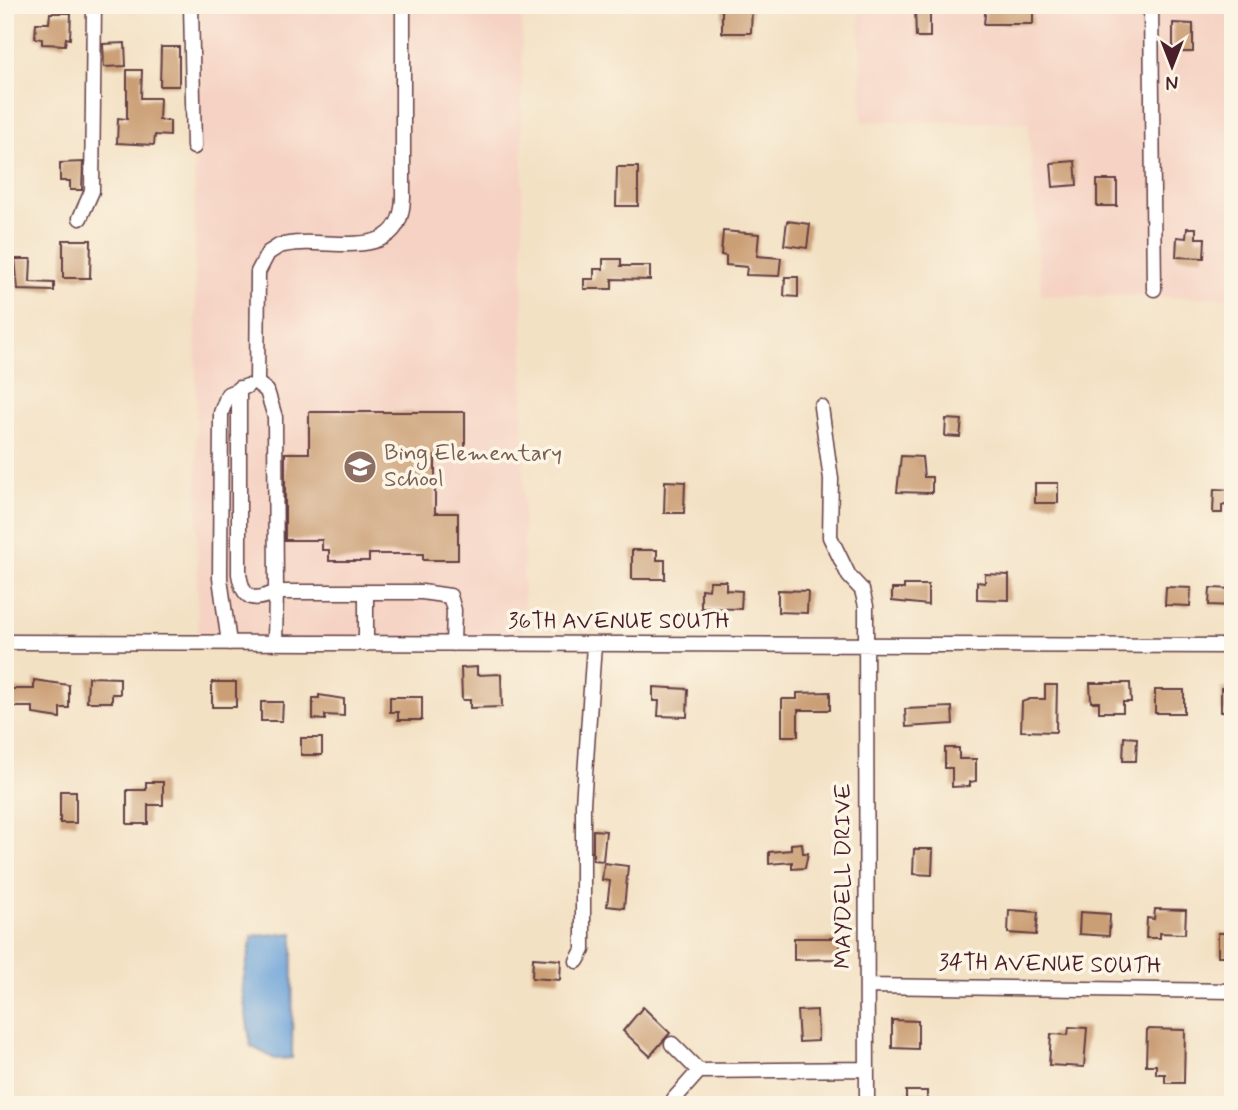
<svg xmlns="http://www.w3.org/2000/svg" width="1238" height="1110" viewBox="0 0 1238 1110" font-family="Mynerve,sans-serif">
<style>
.built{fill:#f5d2c3}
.water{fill:#6ba2d9;stroke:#5a6082;stroke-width:2}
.building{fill:#cb9f76}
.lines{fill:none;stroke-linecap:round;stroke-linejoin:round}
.minor-casing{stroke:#633c42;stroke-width:17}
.minor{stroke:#fff;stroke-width:14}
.labels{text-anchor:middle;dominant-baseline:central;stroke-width:7;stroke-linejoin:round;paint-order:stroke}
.education-label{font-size:23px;fill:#785e54;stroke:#fcf5e5;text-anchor:start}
.street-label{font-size:23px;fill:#4a1f2b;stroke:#fcf5e5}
</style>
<rect width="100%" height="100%" fill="#fcf5e5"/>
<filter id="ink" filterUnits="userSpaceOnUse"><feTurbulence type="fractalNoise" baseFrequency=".0143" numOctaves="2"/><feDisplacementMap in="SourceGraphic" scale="14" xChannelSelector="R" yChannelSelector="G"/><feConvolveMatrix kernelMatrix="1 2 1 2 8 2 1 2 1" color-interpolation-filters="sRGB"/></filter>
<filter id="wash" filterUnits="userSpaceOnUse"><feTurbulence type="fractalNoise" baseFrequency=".00686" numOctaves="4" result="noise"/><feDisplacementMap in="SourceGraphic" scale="28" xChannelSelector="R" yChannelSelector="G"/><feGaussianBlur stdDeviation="1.57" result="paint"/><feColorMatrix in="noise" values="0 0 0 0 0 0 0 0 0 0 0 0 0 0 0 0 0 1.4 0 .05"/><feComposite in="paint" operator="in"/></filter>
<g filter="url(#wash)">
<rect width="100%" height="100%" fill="#f3e1c4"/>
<path class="built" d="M193,5h329l2,640 -326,-1z
M859,5h374v293l-192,-3 -13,-172 -166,-1z"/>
<path class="water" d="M293,933l-1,125 -17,1 -24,-13 -9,-58 10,-52z"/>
<g id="blocks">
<path class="building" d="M722,5l30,1 -1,27h-29z
M986,5h47v19h-49z
M930,9v28h-14l-1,-27z
M50,13h21l-1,26 -4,-1 -1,7 -23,-1v-5l-7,-1 1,-15h13z
M1173,23l20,1v28h-20z
M125,43l1,23 -22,1 -1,-23z
M161,47h18v39h-19z
M127,70h15l-1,28h19l-1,22 11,1v15l-15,-1 -1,10 -37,-2 1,-25 9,1z
M1075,161l2,24 -24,2 -2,-24z
M83,162l-1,28h-12v-9h-10v-18z
M617,167h21v39h-22z
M1097,180h20v26h-20z
M787,221l23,3 -3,24 -23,-3z
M1187,228h9v10h9l-1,20 -28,-1 1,-20 9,1z
M723,231l36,3 -2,22 24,2 -2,18 -33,-1 1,-8 -21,-2v-9l-5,-1z
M63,240h28l-1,38h-27z
M15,259h16l-1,23 24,1v8l-36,-1z
M603,259h18v7h29v14l-38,-1v10h-28v-10h10v-10h9z
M785,277h13v20l-14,-1z
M309,412h156v44h-30v57h23v47h-35v-6h-54v7h-40v-11h-7v-10h-37v-87h24z
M946,419l16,1 -2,17 -15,-1z
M901,456l21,1 2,20h8v16l-35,-1z
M665,481l20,1 -1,31h-20z
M1035,483h23v20h-23z
M1214,489l18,1v16l-10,-1v8h-9z
M632,550h25v10h8v19h-33z
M985,574l24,1v25l-32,-1v-17l8,1z
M710,581h16v9l16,1 -1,18 -40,-1v-19l8,1z
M904,585h24v20l-36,-4v-12h12z
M1166,587l25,1 -1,18 -25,-1z
M1210,588l23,1v17l-24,-1z
M778,590l30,1 -1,22 -29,-1z
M477,667v8l24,-1 1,33 -32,1v-8h-8l-1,-32z
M88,677l32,1v16h-8v8h-25z
M34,680l35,5v23h-9v10l-27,-4v-7h-28v-18h29z
M212,682h24v25h-24z
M1090,683h40l1,19h-8v10h-24v-10h-8z
M1045,685h12l-1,47 -35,-1 1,-29 8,-3h15z
M653,687l35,2 -1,28 -29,-1 1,-15h-6z
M1221,688h12v23l-12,1z
M1155,690h29v23h-29z
M830,692v18h-32v26h-16v-37h15v-6z
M319,695l25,4v17l-19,-1v5l-12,-1v-21h6z
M390,697h32v23h-24v-8h-8z
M261,702h22l-1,19h-21z
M952,707l1,17 -47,3 -1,-18z
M1124,737l13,1 -1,23h-13z
M301,738h21v17h-21z
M945,748h14v11h17v22l-6,1v4l-18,1v-19h-7z
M146,782h17v23h-15v19h-21v-34h19z
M60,791h16v32h-16z
M593,830l13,1 -3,30 -10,-1z
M802,843l1,10h5l-3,15 -13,1v-7l-23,2v-12l22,-2v-6z
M914,849h19l-1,26 -19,-1z
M604,863l24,3 -4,42 -17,-2 3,-25 -8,-1z
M1155,909l31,1 -1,24 -25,-1v5h-14l1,-20 7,1z
M1009,910l29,2 -2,23 -28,-2z
M1080,912l30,2 -1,22 -30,-2z
M1218,933h15v23h-15z
M794,938h46v21l-46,1z
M533,958l28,2 -1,20 -28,-2z
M643,1007l27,26 -20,23 -27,-25z
M817,1010l1,31 -19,1 -2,-31z
M892,1020l26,1v28l-26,-1z
M1069,1027l18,1 -3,39 -35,-2 2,-31 17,1z
M1147,1029l38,1 -1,53h-19v-9h-9v-9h-10z
M906,1091h21v14h-21z"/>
</g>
</g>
<g filter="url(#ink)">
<use href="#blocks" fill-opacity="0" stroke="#633c42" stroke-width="2"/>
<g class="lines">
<defs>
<path id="minor" d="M191,5l3,142
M1151,5l3,284
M80,218l12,-27 2,-186
M239,388v186c4,25 13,29 37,18l-1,-175 -8,-26 -10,-8 1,-111 10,-19 11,-7c45,-13 122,23 124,-48v-193
M821,407l10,72 -1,58 19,39 13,14 4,16 1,499
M5,642l1228,4
M229,643l-9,-65 1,-165 7,-19 19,-8
M275,643l1,-51h146l28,4 4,14 -1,34
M366,644v-52
M577,961l6,-11v-146l11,-159
M867,986l366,5
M672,1044l27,27
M674,1099l25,-28 168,-2"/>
</defs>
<use href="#minor" class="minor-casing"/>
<use href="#minor" class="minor"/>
</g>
</g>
<defs>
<symbol id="school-disc" viewBox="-11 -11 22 22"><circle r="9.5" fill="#8d6e63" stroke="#fcf5e5"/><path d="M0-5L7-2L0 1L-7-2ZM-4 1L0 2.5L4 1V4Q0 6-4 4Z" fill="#fff"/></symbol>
</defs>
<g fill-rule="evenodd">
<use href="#school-disc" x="341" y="448" width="38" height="38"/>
</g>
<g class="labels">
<g class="education-label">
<text x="384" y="454">Bing Elementary<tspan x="384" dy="26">School</tspan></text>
</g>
<g class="street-label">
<text x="619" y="622">36TH AVENUE SOUTH</text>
<text transform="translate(844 876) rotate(-90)">MAYDELL DRIVE</text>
<text transform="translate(1050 965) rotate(1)">34TH AVENUE SOUTH</text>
</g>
</g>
<rect width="1238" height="1110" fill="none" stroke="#fcf5e5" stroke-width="28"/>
<g transform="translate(1172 66) rotate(180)" stroke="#fcf5e5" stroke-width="5" paint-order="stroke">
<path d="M0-5L12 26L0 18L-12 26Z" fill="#4a1f2b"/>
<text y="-10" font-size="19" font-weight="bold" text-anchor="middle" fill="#4a1f2b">N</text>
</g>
</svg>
